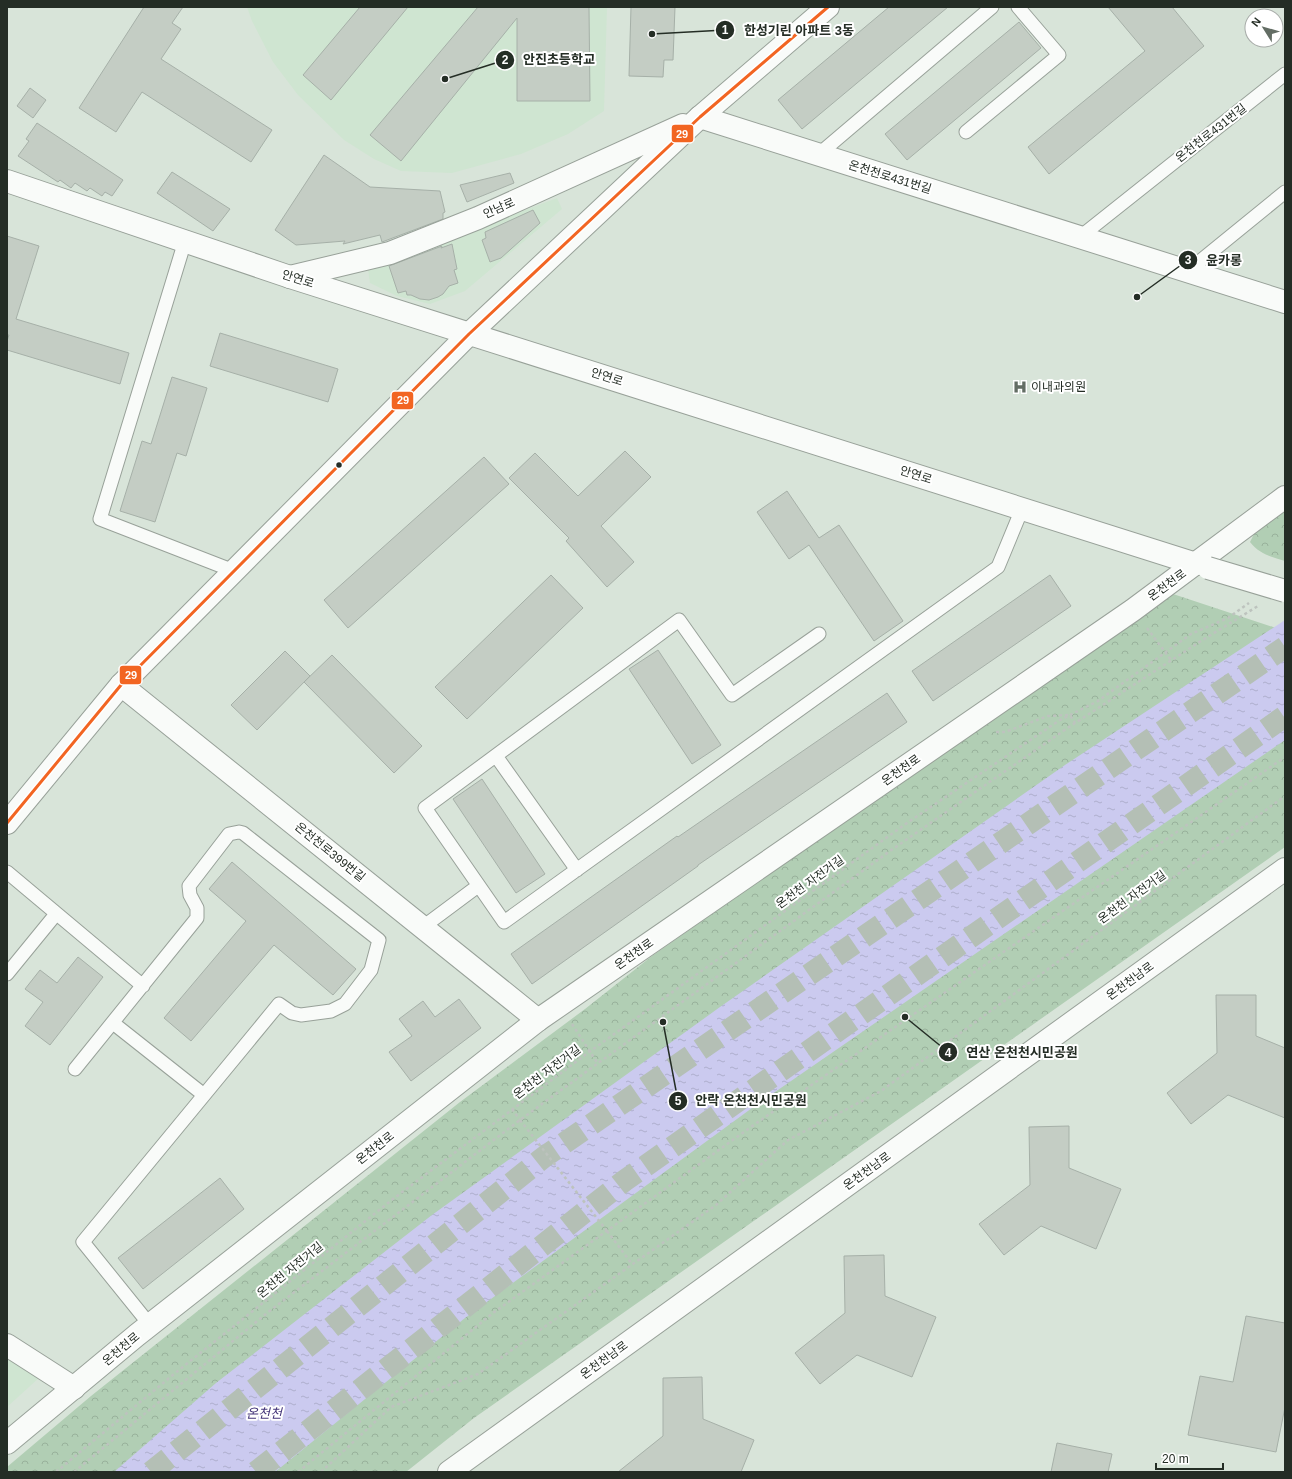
<svg xmlns="http://www.w3.org/2000/svg" width="1292" height="1479" viewBox="0 0 1292 1479" font-family="Arial,'Noto Sans KR',sans-serif">
<style>
.built{fill:#cfe5d1}
.park{fill:url(#park-crowns)}
.water{fill:url(#water-ripples)}
.building{fill:#c4cdc4;stroke:#a6b0a8}
.lines{fill:none;stroke-linecap:round;stroke-linejoin:round}
.trunk-tunnel{stroke:#b4bfb5;stroke-width:22;stroke-dasharray:22 11;stroke-linecap:butt}
.service-casing{stroke:#98a199;stroke-width:15}
.minor-casing{stroke:#98a199;stroke-width:24}
.tertiary-casing{stroke:#98a199;stroke-width:24}
.secondary-casing{stroke:#98a199;stroke-width:24}
.path{stroke:#bdc3be;stroke-width:2.5;stroke-dasharray:3 3;stroke-linecap:butt}
.service{stroke:#f9fbf9;stroke-width:13}
.minor{stroke:#f9fbf9;stroke-width:22}
.tertiary{stroke:#f9fbf9;stroke-width:22}
.secondary{stroke:#f9fbf9;stroke-width:22}
.tertiary-bridge-casing{stroke:#98a199;stroke-width:24;stroke-linecap:butt}
.path-bridge{stroke:#bdc3be;stroke-width:2.5;stroke-dasharray:3 3;stroke-linecap:butt}
.tertiary-bridge{stroke:#f9fbf9;stroke-width:22}
.bus-1-casing{stroke:#fff;stroke-width:6}
.bus-1{stroke:#f26522;stroke-width:3}
.bus-dot{fill:#242d25;stroke:#fff;stroke-width:1.5}
.labels{text-anchor:middle;dominant-baseline:central;stroke-width:4;stroke-linejoin:round;paint-order:stroke}
.street-label{font-size:12px;fill:#242d25;stroke:#fff}
.poi-label{font-size:12px;fill:#242d25;stroke:#fff;text-anchor:start}
.water-label{font-size:13px;font-style:italic;fill:#443579;stroke:#fff}
.leader{fill:none;stroke:#242d25;stroke-width:1.5}
.callout-dot{fill:#242d25;stroke:#fff;stroke-width:1.5}
.mark-label{font-size:12px;text-anchor:middle;font-weight:bold;fill:#fff}
.callout-label{font-size:13px;text-anchor:middle;font-weight:bold;fill:#242d25;stroke:#fff;stroke-width:4;stroke-linejoin:round;paint-order:stroke}
.line-badge{stroke:#fff;stroke-width:1.5}
.badge-label{font-size:11px;text-anchor:middle;font-weight:bold;fill:#fff}
</style>
<defs>
<pattern id="park-crowns" width="20" height="18" patternUnits="userSpaceOnUse"><rect width="20" height="18" fill="#b1ceb4"/><path d="M2 6a3 3 0 1 1 6 0M12 15a3 3 0 1 1 6 0" fill="none" stroke="#98b19b"/></pattern>
<pattern id="water-ripples" width="26" height="14" patternUnits="userSpaceOnUse"><rect width="26" height="14" fill="#cbcaef"/><path d="M2 4q2-2 4 0t4 0M15 11q2-2 4 0t4 0" fill="none" stroke="#aeaecd"/></pattern>
</defs>
<rect width="100%" height="100%" fill="#d8e4d9"/>
<path class="built" d="M247,7h360l-3,104 -36,23 -47,20 -69,19 -51,-2 -27,-12 -30,-19 -46,-45 -25,-33 -21,-41z
M557,198l5,11 -97,82 -35,13 -33,-8 -27,-13 -2,-14z
M7,1356l33,21 -33,30z"/>
<path class="park" d="M1285,508v53c-13,-4 -26,-7 -35,-19l5,-10z
M1170,593l115,38v216l-811,571 -68,54h-399v-5l84,-71 369,-294 125,-93 67,-53z"/>
<path class="water" d="M1285,620v120l-533,368 -287,210 -190,154h-161l102,-89 216,-168 288,-208 345,-242z"/>
<path class="building" d="M144,7h39l-11,16 9,6 -20,30 111,71 -21,32 -109,-70 -26,40 -37,-24z
M360,7h48l-77,93 -28,-25z
M478,7h111l1,94h-73v-83l-116,143 -31,-26z
M631,7h44l-2,53h-9l-1,17 -34,-1z
M889,7h59l-146,122 -24,-29z
M1108,7h64l32,39 -155,128 -21,-27 117,-96z
M1019,22l22,26 -134,112 -22,-26z
M30,88l16,12 -13,18 -16,-12z
M37,123l86,57 -11,16 -7,-4 -3,4 -12,-8 -3,3 -12,-8 -4,5 -11,-8 -2,2 -40,-26 11,-15 -3,-2z
M324,155l46,32 70,4 5,21 -2,1v6l-61,23 -2,-7 -37,9 2,-3 -49,4 -21,-15z
M172,172l58,37 -17,22 -56,-38z
M510,173l4,10 -47,19 -7,-17z
M533,210l7,13 -39,35 -11,4 -8,-22 4,-2 -1,-6z
M7,236l32,10 -23,73 113,34 -9,31 -113,-34v-9l2,-6h-2z
M452,244l5,25 -3,1 4,13 -9,3 -6,8 -5,3 -9,3 -9,-1 -9,-4h-4l-1,-4 -8,2 -9,-27 53,-20 -1,2z
M220,333l118,36 -10,33 -118,-36z
M172,377l35,11 -21,68 -9,-3 -22,69 -35,-11 22,-70 9,3z
M625,451l26,26 -50,49 33,36 -27,25 -41,-46 3,-3 -60,-60 26,-25 43,43z
M484,457l25,27 -161,144 -24,-28z
M787,491l32,47 20,-13 64,96 -29,20 -65,-96 -20,14 -32,-47z
M551,575l32,33 -116,111 -32,-32z
M1050,575l21,31 -138,95 -21,-30z
M658,650l63,95 -29,19 -63,-95z
M285,651l25,25 -53,54 -26,-25z
M332,655l90,91 -28,27 -90,-91z
M887,693l20,29 -209,143v1l-166,118 -21,-30 166,-118 1,1z
M482,779l63,95 -29,19 -63,-94z
M232,862l124,107 -23,26 -59,-50 -83,96 -27,-23 82,-97 -37,-32z
M78,957l25,20 -53,68 -25,-19 18,-24 -18,-13 15,-19 17,13z
M1216,995h40v41l29,12v70l-57,-23 -37,29 -24,-31 50,-40z
M459,999l22,29 -70,53 -22,-29 23,-16 -13,-17 24,-18 12,16z
M1069,1126v42l52,21 -25,60 -55,-23 -37,29 -25,-31 51,-39 -1,-58z
M220,1178l24,31 -101,80 -25,-31z
M884,1255l1,41 51,21 -24,60 -55,-22 -37,29 -25,-31 50,-40 -1,-57z
M1246,1316l39,7v84l-9,45 -88,-17 12,-59 33,6z
M702,1377l1,42 51,21 -13,32h-123l45,-36v-58z
M1057,1443l55,11 -4,18h-57z"/>
<g class="lines">
<path class="trunk-tunnel" d="M151,1472l393,-315 741,-510
M256,1472l368,-291 661,-465"/>
<defs>
<path id="service" d="M966,132l93,-77 -41,-48
M818,155l174,-148
M1080,237l205,-163
M185,241l-85,278 134,52
M1188,271l97,-79
M819,634l-87,61 -53,-75 -254,188 79,114 494,-355 24,-58
M496,756l81,114
M7,872l136,114
M423,927l55,-41
M7,974l49,-60
M113,1023l91,72
M75,1069l122,-151v-10l-7,-13 -1,-9 40,-52 10,-2 4,1 136,107 -8,30 -26,34 -14,7 -30,4 -9,-2 -13,-9 -196,238 67,83"/>
<path id="minor" d="M700,117l585,185
M121,685l417,335
M7,1345l67,43"/>
<path id="tertiary" d="M290,277l100,-24 88,-35 205,-93
M7,823l114,-138 348,-351 231,-217 128,-110
M7,1443l130,-108 401,-315 595,-410 152,-113
M449,1472l836,-603"/>
<path id="secondary" d="M7,181l283,96 906,287"/>
</defs>
<use href="#service" class="service-casing"/>
<use href="#minor" class="minor-casing"/>
<use href="#tertiary" class="tertiary-casing"/>
<use href="#secondary" class="secondary-casing"/>
<path class="path" d="M1147,628l24,32
M996,732h9l43,-16 22,-1 5,8
M572,1024l26,40
M512,1109l8,11
M607,1231l25,33
M56,1472l118,-98 219,-175 192,-144 322,-232 153,-103 38,-19 93,-67 37,-16 21,-15
M74,1472l193,-159 253,-193 370,-269 179,-124 132,-86 57,-35
M298,1472l195,-159 255,-184 537,-372
M321,1472l70,-65 87,-33 238,-169 72,-65 93,-49 404,-295"/>
<use href="#service" class="service"/>
<use href="#minor" class="minor"/>
<use href="#tertiary" class="tertiary"/>
<use href="#secondary" class="secondary"/>
<defs>
<path id="tertiary-bridge" d="M1208,568l77,23"/>
</defs>
<use href="#tertiary-bridge" class="tertiary-bridge-casing"/>
<path class="path-bridge" d="M520,1120l87,111"/>
<use href="#tertiary-bridge" class="tertiary-bridge"/>
<defs>
<path id="bus-1" d="M7,823l114,-138 348,-351 231,-217 128,-110"/>
</defs>
<use href="#bus-1" class="bus-1-casing"/>
<use href="#bus-1" class="bus-1"/>
</g>
<defs>
<symbol id="hospital-bare" viewBox="-9 -9 18 18"><path d="M-5-5h3v3.5h4V-5h3V5h-3V1.5h-4V5h-3Z" fill="#636d64" stroke="#fff" stroke-width="2.5" paint-order="stroke"/></symbol>
</defs>
<g fill-rule="evenodd">
<use href="#hospital-bare" x="1010" y="377" width="20" height="20"/>
</g>
<circle class="bus-dot" cx="339" cy="465" r="3.5"/>
<g class="labels">
<g class="street-label">
<text transform="translate(1211 133) rotate(-38)">온천천로431번길</text>
<text transform="translate(890 177) rotate(17)">온천천로431번길</text>
<text transform="translate(499 208) rotate(-24)">안남로</text>
<text transform="translate(298 279) rotate(18)">안연로</text>
<text transform="translate(607 377) rotate(18)">안연로</text>
<text transform="translate(916 475) rotate(18)">안연로</text>
<text transform="translate(1167 585) rotate(-36)">온천천로</text>
<text transform="translate(901 770) rotate(-35)">온천천로</text>
<text transform="translate(330 852) rotate(39)">온천천로399번길</text>
<text transform="translate(810 882) rotate(-36)">온천천 자전거길</text>
<text transform="translate(1132 897) rotate(-36)">온천천 자전거길</text>
<text transform="translate(634 954) rotate(-35)">온천천로</text>
<text transform="translate(1130 981) rotate(-36)">온천천남로</text>
<text transform="translate(547 1072) rotate(-37)">온천천 자전거길</text>
<text transform="translate(375 1148) rotate(-38)">온천천로</text>
<text transform="translate(867 1171) rotate(-36)">온천천남로</text>
<text transform="translate(290 1270) rotate(-39)">온천천 자전거길</text>
<text transform="translate(121 1349) rotate(-40)">온천천로</text>
<text transform="translate(604 1360) rotate(-36)">온천천남로</text>
</g>
<g class="poi-label">
<text x="1031" y="387">이내과의원</text>
</g>
<g class="water-label">
<text x="264" y="1413">온천천</text>
</g>
</g>
<path class="leader" d="M652 34L725 30M445 79L505 60M1137 297L1188 260M905 1017L948 1052M663 1022L678 1101"/>
<g class="callout-dot">
<circle cx="652" cy="34" r="4"/>
<circle cx="445" cy="79" r="4"/>
<circle cx="1137" cy="297" r="4"/>
<circle cx="905" cy="1017" r="4"/>
<circle cx="663" cy="1022" r="4"/>
<circle cx="725" cy="30" r="10"/>
<circle cx="505" cy="60" r="10"/>
<circle cx="1188" cy="260" r="10"/>
<circle cx="948" cy="1052" r="10"/>
<circle cx="678" cy="1101" r="10"/>
</g>
<g class="mark-label">
<text x="725" y="34">1</text>
<text x="505" y="64">2</text>
<text x="1188" y="264">3</text>
<text x="948" y="1057">4</text>
<text x="678" y="1105">5</text>
</g>
<g class="callout-label">
<text x="799" y="35">한성기린 아파트 3동</text>
<text x="559" y="64">안진초등학교</text>
<text x="1224" y="265">윤카롱</text>
<text x="1022" y="1057">연산 온천천시민공원</text>
<text x="751" y="1105">안락 온천천시민공원</text>
</g>
<g class="line-badge">
<rect x="671" y="124" width="23" height="19" rx="4" fill="#f26522"/>
<rect x="391" y="391" width="23" height="19" rx="4" fill="#f26522"/>
<rect x="119" y="665" width="23" height="20" rx="4" fill="#f26522"/>
</g>
<g class="badge-label">
<text x="682" y="138">29</text>
<text x="403" y="404">29</text>
<text x="131" y="679">29</text>
</g>
<rect width="1292" height="1479" fill="none" stroke="#242d25" stroke-width="16"/>
<g transform="translate(1264 28) rotate(307)"><circle r="19" fill="#ffffff" stroke="#a7aba8"/>
<path d="M0-3L7 15L0 10L-7 15Z" fill="#636d64"/>
<text y="-6" font-size="11" font-weight="bold" text-anchor="middle" fill="#242d25">N</text>
</g>
<path d="M1156 1463v6h67v-6" fill="none" stroke="#242d25" stroke-width="2"/>
<text x="1162" y="1463" font-size="12" fill="#242d25" stroke="#ffffff" stroke-width="3" paint-order="stroke">20 m</text>
</svg>
